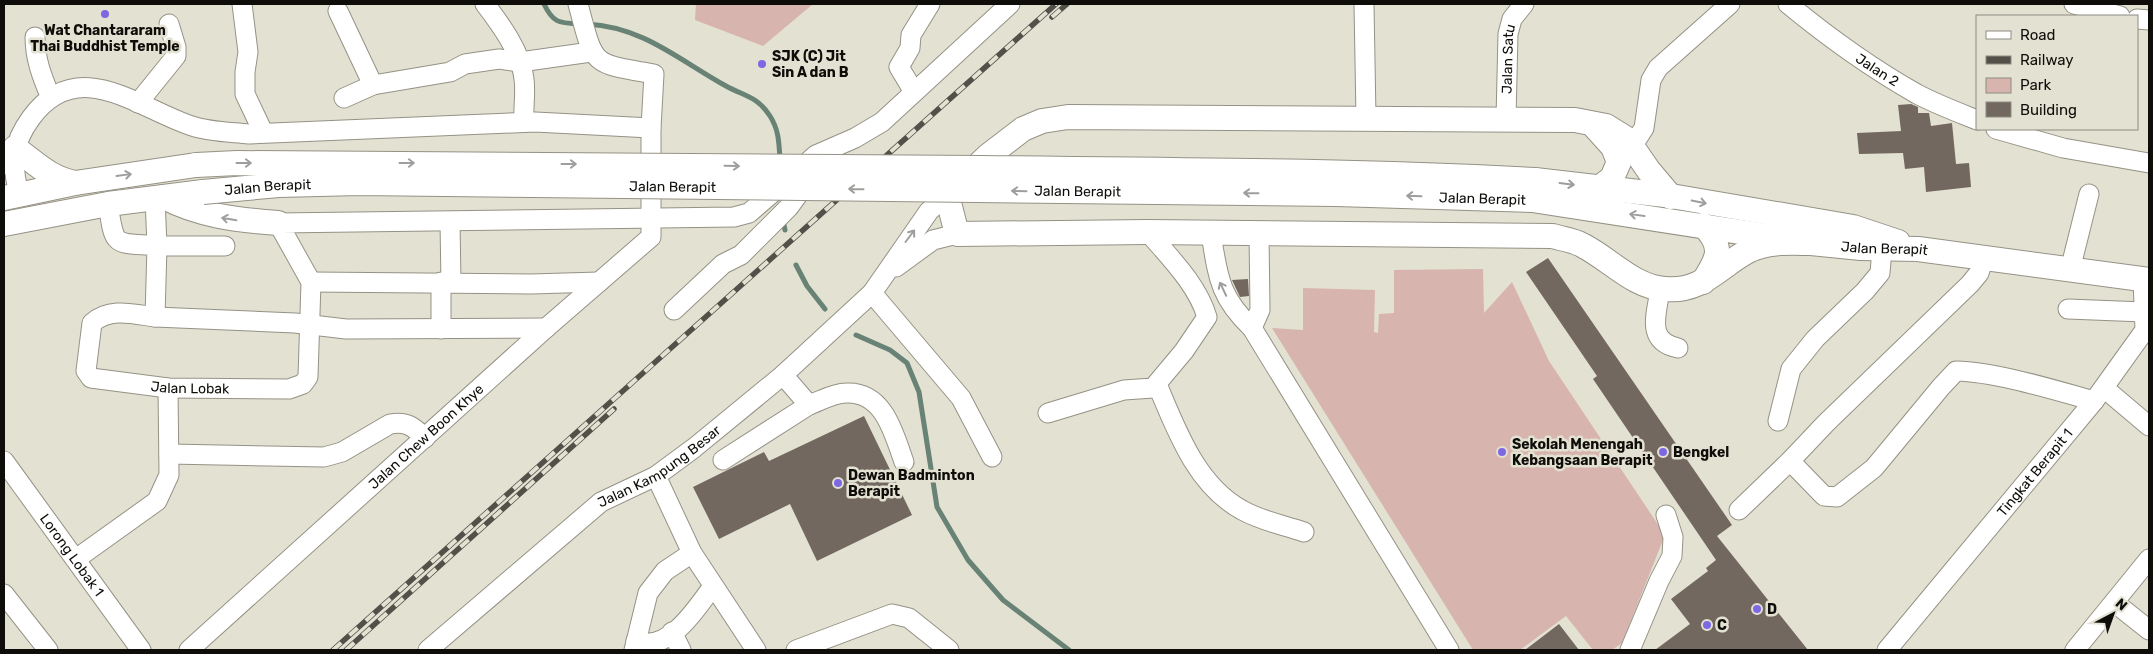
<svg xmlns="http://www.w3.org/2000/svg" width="2153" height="654" viewBox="0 0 2153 654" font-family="Rubik,sans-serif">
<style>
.green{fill:#d8b4ae}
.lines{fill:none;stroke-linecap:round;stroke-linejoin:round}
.stream{stroke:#688375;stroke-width:5}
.building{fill:#73685f}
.minor-casing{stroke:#959285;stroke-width:21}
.major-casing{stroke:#959285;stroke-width:26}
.minor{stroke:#fff;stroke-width:19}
.major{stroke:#fff;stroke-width:24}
.rail-casing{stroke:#525149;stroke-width:5.5}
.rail{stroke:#e3e1d2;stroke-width:4;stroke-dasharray:11;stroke-linecap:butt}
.major-bridge-casing{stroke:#959285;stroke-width:26;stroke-linecap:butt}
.major-bridge{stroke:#fff;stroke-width:24}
.oneway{stroke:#9f9e9d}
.poi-dot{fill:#7d67e3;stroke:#e3e1d2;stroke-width:2}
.labels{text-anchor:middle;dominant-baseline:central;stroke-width:5;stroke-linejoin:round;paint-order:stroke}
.poi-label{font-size:14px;font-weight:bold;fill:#0e0d09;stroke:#e3e1d2;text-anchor:start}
.street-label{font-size:14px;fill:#0e0d09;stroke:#e3e1d2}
</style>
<rect width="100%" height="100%" fill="#e3e1d2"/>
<path class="green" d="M696,4h117l-50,42 -68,-26z
M1483,269l1,44 28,-31 37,79 116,174 -43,108 -10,7h-19l-27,-34 -46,34h-47l-201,-322 31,2v-42l72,2 -1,42 4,1 1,-19 15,-1v-43z"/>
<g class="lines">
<path class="stream" d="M544,4c9,19 15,19 35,20
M587,24c57,3 93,37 139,62 18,10 31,10 44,30 9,14 9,27 10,44
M783,220l2,10
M796,265l11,21 18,23
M856,335l34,15 17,13 12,29 18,115 31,53 35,40 66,50"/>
</g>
<path class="building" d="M1911,104l7,3v6h11l2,13 21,-3 4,41 13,-1 2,24 -45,5 -2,-25 -19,2 -2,-16 -44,1 -2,-21 44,-2 -3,-26z
M1548,258l184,267 -15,11 91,114h-153l35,-26 -19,-25 37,-28 -2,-3 10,-8 -123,-181 4,-3 -71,-104z
M1248,279l1,17 -9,1 -8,-17z
M864,416l48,99 -95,46 -27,-57 -71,35 -26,-52 71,-35 5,9z
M1559,624l20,26h-54z"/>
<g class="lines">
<defs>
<g id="minor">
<path d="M242,4l6,48 -3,20v22l18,38"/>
<path d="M485,4c16,21 36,48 39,75 2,14 -1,28 0,43"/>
<path d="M1364,4l2,114"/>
<path id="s1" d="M1788,4c40,33 83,64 129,90 19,10 40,18 60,26"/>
<path d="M2074,4l46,12"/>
<path d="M338,11l35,74"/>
<path d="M2137,19l12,1"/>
<path d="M35,37c0,22 7,40 16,61"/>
<path d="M914,92l-15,-25 11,-19 1,-13 19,-31"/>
<path d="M344,98l29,-13 77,-13 15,-8 34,-5 21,3 71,-10"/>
<path d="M138,103l38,-47v-9l-7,-23"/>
<path id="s2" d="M1506,119l2,-85 4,-15 12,-15"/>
<path d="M1996,129l67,19 86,15"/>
<path d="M1633,145l11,-17 7,-48 7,-12 72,-64"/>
<path d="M19,193c-8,-29 -7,-49 12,-75 47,-64 106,-10 161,8 18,6 38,6 57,8l286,-12 116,6"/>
<path d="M155,198l2,48h68"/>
<path id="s3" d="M108,204c7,45 5,38 49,42l-2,71c-22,-3 -45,-10 -63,6l-6,48 5,7 77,10 121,1 14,-5 5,-7 3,-95 -33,-59 456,-6 15,-4 67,-58 39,-17 27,-16 128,-118"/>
<path d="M450,222l1,61"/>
<path d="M1211,234c7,42 8,63 41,94l197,322"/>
<path d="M896,267l37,-27 24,-6"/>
<path d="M2070,270l19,-76"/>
<path d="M311,282l220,2 68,-2"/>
<path d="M441,282v47"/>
<path d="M1660,289c-3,25 -15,52 18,59"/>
<path d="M872,293l89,105 31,59"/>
<path d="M2068,309l76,3"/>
<path d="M674,310l49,-46 18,-9 48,-48 13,-18"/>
<path d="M155,317l140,6 51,6 200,-1"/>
<path d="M1252,328l8,-18 -1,-76"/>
<path d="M783,375l26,30c11,-4 25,-12 37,-12 38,-2 48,41 58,69"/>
<path d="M1157,384c19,45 39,101 85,126 19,11 42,15 62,22"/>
<path d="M2104,388l45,38"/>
<path d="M1048,413l76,-23 29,-2 31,-37 23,-34c-10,-33 -37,-59 -59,-85"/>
<path d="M1778,421l13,-52 24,-30 50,-48 15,-18 2,-24"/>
<path d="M169,454l155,3 18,-5 48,-28c16,-3 23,2 35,14"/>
<path d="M723,460l86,-55"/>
<path id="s4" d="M4,461l137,189"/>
<path d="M1790,461l36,-38 144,-139 9,-11 5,-15"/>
<path d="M656,476l36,77 64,97"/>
<path d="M1739,510l51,-49 34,35 13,1 37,-29 67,-81 15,-16c41,1 98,19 138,30"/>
<path d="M76,559l81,-58 12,-26 -1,-87"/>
<path d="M4,594l44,56"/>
<path d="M2115,603l34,27"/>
<path d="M672,632l9,18"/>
<path d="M636,641c32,13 61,-33 77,-55"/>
<path id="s5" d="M189,650l357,-322 105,-91v-109l3,-54c-64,-11 -59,-7 -76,-70"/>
<path id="s6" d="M428,650l173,-148 55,-26 38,-28 89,-73 89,-82 57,-82 18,-16"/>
<path d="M634,650l14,-57 17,-22 27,-18"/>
<path d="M796,650l96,-36 17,4 40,32"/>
<path d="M1630,650l29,-69 13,-25 1,-19 -7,-22"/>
<path id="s7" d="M1887,650l207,-249 51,-71 -2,-50"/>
<path d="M2075,650l74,-91"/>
</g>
<g id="major">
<path d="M1595,127l18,20 6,15 -7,16 -13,10"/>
<path d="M4,162l11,-14c21,15 34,30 60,35"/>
<path d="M1535,180l130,15 188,32 45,15"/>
<path d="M164,197c36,19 73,23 114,26"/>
<path d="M1671,197l-22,-26 -22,-32 -21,-13 -31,-6 -507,-3 -26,4 -19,8 -34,26 -42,40 10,39 191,-2 405,4c9,3 20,4 29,9 28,14 51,42 83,44 38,4 56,-25 85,-39 20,-9 40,-7 61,-7"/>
<path d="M4,198l71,-15 121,-18"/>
<path id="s8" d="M1532,200l279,43 50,5 57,1 231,31"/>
<path d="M4,224l104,-20 95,-12"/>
<path d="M1703,225c22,22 15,34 0,57"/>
</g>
</defs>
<use href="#minor" class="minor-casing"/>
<use href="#major" class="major-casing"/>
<use href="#minor" class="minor"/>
<use href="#major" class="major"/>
<defs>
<path id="rail" d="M1052,17l15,-13
M333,650l723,-646
M346,650l268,-241"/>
</defs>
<use href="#rail" class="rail-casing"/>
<use href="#rail" class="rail"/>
<defs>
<g id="major-bridge">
<path d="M196,165l41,-2c248,1 496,3 744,5 185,2 370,2 554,12"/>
<path id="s9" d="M203,192l76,-7 80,-2 977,11 196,6"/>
</g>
</defs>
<use href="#major-bridge" class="major-bridge-casing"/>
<use href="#major-bridge" class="major-bridge"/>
</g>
<defs><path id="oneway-shaft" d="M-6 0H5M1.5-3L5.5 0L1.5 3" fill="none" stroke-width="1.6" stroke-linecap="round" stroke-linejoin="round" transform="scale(1.25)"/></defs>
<g class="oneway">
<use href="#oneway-shaft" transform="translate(244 163)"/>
<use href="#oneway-shaft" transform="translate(407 163)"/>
<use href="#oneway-shaft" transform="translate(569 164)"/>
<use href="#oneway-shaft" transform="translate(732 166) rotate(1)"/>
<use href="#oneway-shaft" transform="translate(124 175) rotate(-8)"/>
<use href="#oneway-shaft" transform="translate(1567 184) rotate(7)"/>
<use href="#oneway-shaft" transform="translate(856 189) rotate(-179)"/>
<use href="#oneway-shaft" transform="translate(1019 191) rotate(-179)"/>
<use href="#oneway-shaft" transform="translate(1251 193) rotate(-179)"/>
<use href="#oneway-shaft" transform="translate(1414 196) rotate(-178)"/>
<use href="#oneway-shaft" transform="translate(1699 202) rotate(11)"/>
<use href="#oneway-shaft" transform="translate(1637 215) rotate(-172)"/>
<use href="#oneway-shaft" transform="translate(229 219) rotate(-170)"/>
<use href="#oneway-shaft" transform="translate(910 236) rotate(-53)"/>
<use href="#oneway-shaft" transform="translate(1223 289) rotate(-115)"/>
</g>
<g class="poi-dot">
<circle cx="105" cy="14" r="5"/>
<circle cx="762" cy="64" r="5"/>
<circle cx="1502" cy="452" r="5"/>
<circle cx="1663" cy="452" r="5"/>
<circle cx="838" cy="483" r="5"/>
<circle cx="1757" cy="609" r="5"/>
<circle cx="1707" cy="625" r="5"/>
</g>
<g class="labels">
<g class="poi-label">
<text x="105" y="30" text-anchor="middle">Wat Chantararam<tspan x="105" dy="16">Thai Buddhist Temple</tspan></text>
<text x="772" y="56">SJK (C) Jit<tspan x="772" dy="16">Sin A dan B</tspan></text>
<text x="1512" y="444">Sekolah Menengah<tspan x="1512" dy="16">Kebangsaan Berapit</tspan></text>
<text x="1673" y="452">Bengkel</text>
<text x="848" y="475">Dewan Badminton<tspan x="848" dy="16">Berapit</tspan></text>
<text x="1767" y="609">D</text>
<text x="1717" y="625">C</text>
</g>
<g class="street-label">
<text stroke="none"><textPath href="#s2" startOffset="60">Jalan Satu</textPath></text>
<text stroke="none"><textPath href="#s1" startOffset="111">Jalan 2</textPath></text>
<text stroke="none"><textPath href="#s9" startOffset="65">Jalan Berapit</textPath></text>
<text stroke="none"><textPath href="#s9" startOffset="470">Jalan Berapit</textPath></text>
<text stroke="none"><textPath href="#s9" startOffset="875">Jalan Berapit</textPath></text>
<text stroke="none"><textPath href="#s9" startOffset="1280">Jalan Berapit</textPath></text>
<text stroke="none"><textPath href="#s8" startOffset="356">Jalan Berapit</textPath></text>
<text stroke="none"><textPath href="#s3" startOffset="371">Jalan Lobak</textPath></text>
<text stroke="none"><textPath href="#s5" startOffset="319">Jalan Chew Boon Khye</textPath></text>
<text stroke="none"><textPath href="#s6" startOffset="296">Jalan Kampung Besar</textPath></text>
<text stroke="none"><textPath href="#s7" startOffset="231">Tingkat Berapit 1</textPath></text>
<text stroke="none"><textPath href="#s4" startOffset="116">Lorong Lobak 1</textPath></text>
</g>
</g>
<rect width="2153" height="654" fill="none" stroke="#0e0d09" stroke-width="10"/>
<rect x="1976" y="15" width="162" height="115" fill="#e3e1d2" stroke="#8e8c82"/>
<rect x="1986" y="31" width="25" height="8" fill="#ffffff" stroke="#8e8c82"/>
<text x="2020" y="40" font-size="15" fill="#0e0d09">Road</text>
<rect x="1986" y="56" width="25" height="8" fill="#525149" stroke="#8e8c82"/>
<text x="2020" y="65" font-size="15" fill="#0e0d09">Railway</text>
<rect x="1986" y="78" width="25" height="15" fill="#d8b4ae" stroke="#8e8c82"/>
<text x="2020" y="90" font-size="15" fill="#0e0d09">Park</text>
<rect x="1986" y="102" width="25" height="15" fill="#73685f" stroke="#8e8c82"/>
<text x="2020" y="115" font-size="15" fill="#0e0d09">Building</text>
<g transform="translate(2113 614) rotate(41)" stroke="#e3e1d2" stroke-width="4" paint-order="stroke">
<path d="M0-4L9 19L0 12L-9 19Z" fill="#0e0d09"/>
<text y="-8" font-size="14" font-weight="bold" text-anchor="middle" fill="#0e0d09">N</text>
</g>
</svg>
